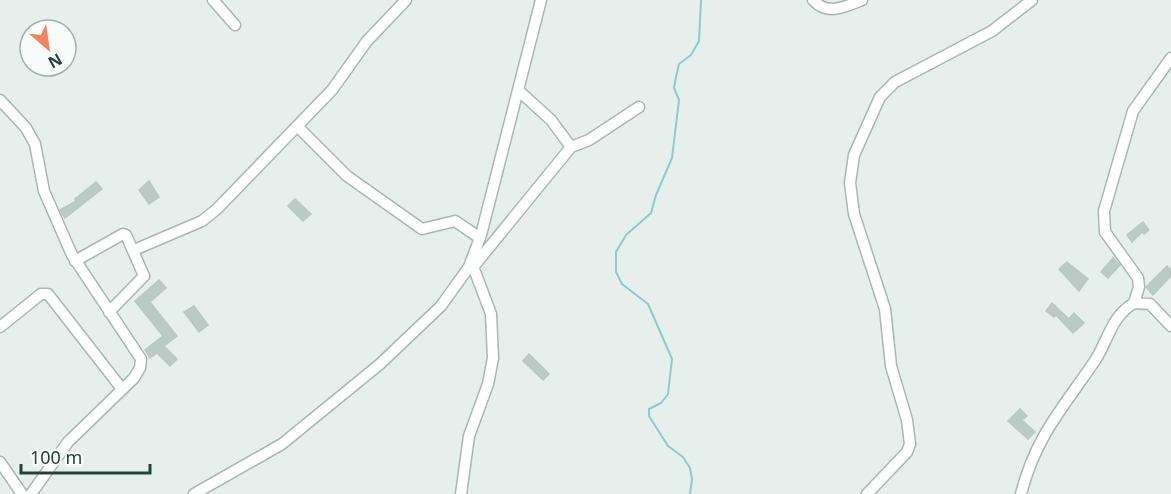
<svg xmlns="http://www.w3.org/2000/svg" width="1171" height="494" viewBox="0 0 1171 494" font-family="'Noto Sans',sans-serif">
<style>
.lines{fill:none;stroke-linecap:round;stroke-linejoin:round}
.stream{stroke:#8ec9d4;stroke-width:2}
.building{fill:#bbcac4;stroke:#b8c9c2;stroke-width:1.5}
.minor-casing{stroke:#a8b8b2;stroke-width:13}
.minor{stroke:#fff;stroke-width:10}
</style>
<rect width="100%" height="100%" fill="#e6efeb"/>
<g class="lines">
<path class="stream" d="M690,494l2,-15 -2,-11 -7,-11 -15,-11 -19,-30v-7l12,-6 7,-9 4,-35 -24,-55 -26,-20 -6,-12v-20l10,-17 25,-22 5,-18 16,-37 7,-58 -5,-12 2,-11 3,-13 12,-9 8,-14 2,-41"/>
</g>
<path class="building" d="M149,181l10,16 -10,7 -10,-14z
M96,182l6,7 -37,29 -5,-8 16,-9 -1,-2z
M295,199l16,15 -8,7 -15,-15z
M1143,222l6,8 -5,4 -2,-2 -10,10 -5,-7z
M1113,258l7,7 -12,13 -7,-6z
M1067,262l21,17 -9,12 -20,-22z
M1167,266l4,4v6l-18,19 -7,-8z
M159,280l7,8 -16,14 27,34 -13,10 13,13 -7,7 -13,-13 -7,5 -5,-8 18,-14 -28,-35z
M1052,303l17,16 5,-6 10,10 -11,10 -17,-18 -2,2 -8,-6z
M194,306l14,19 -9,7 -15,-20z
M529,354l20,20 -6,6 -20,-19z
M1020,409l7,7 -5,4 13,12 -7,7 -20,-18z"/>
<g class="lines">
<defs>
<path id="minor" d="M213,0l22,25
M813,0c14,16 32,7 49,0
M518,90l33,30 20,27
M0,100l26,28 9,16 9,47 28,64 69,104 -1,9 -6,10 -66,64 -37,52
M297,126l50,50 75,53 33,-8 25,17
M134,250l68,-29 15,-12 115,-119 35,-49 39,-41
M75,261l48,-27 3,1 18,41 -35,36
M474,266l97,-119 18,-7 50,-33
M1134,303l5,-16 -1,-9 -33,-46 -1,-21 29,-100 38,-53
M0,327l41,-33h7l74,95
M0,462l22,32
M194,494l88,-50 98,-80 61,-58 28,-39 12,-32 60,-235
M461,494l8,-58 19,-52 5,-26 -2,-44 -20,-53
M867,494l40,-42 3,-8 -3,-24 -16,-54 -6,-57 -31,-95 -4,-31 4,-28 26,-58 15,-15 97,-51 40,-31
M1021,494c15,-59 43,-87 75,-135 13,-21 15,-42 38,-56l16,1 21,22"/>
</defs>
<use href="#minor" class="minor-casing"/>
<use href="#minor" class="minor"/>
</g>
<g transform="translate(48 48) rotate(151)"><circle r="28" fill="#f7fbf9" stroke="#a3b1ad" stroke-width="1.5"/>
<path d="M0-4.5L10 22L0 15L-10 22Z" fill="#f4845f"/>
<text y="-9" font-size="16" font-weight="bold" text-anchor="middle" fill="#24423a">N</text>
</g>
<path d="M21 464v9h129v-9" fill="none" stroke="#24423a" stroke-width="3"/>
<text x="30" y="464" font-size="18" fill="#24423a" stroke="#f7fbf9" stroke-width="4.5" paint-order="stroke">100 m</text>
</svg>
